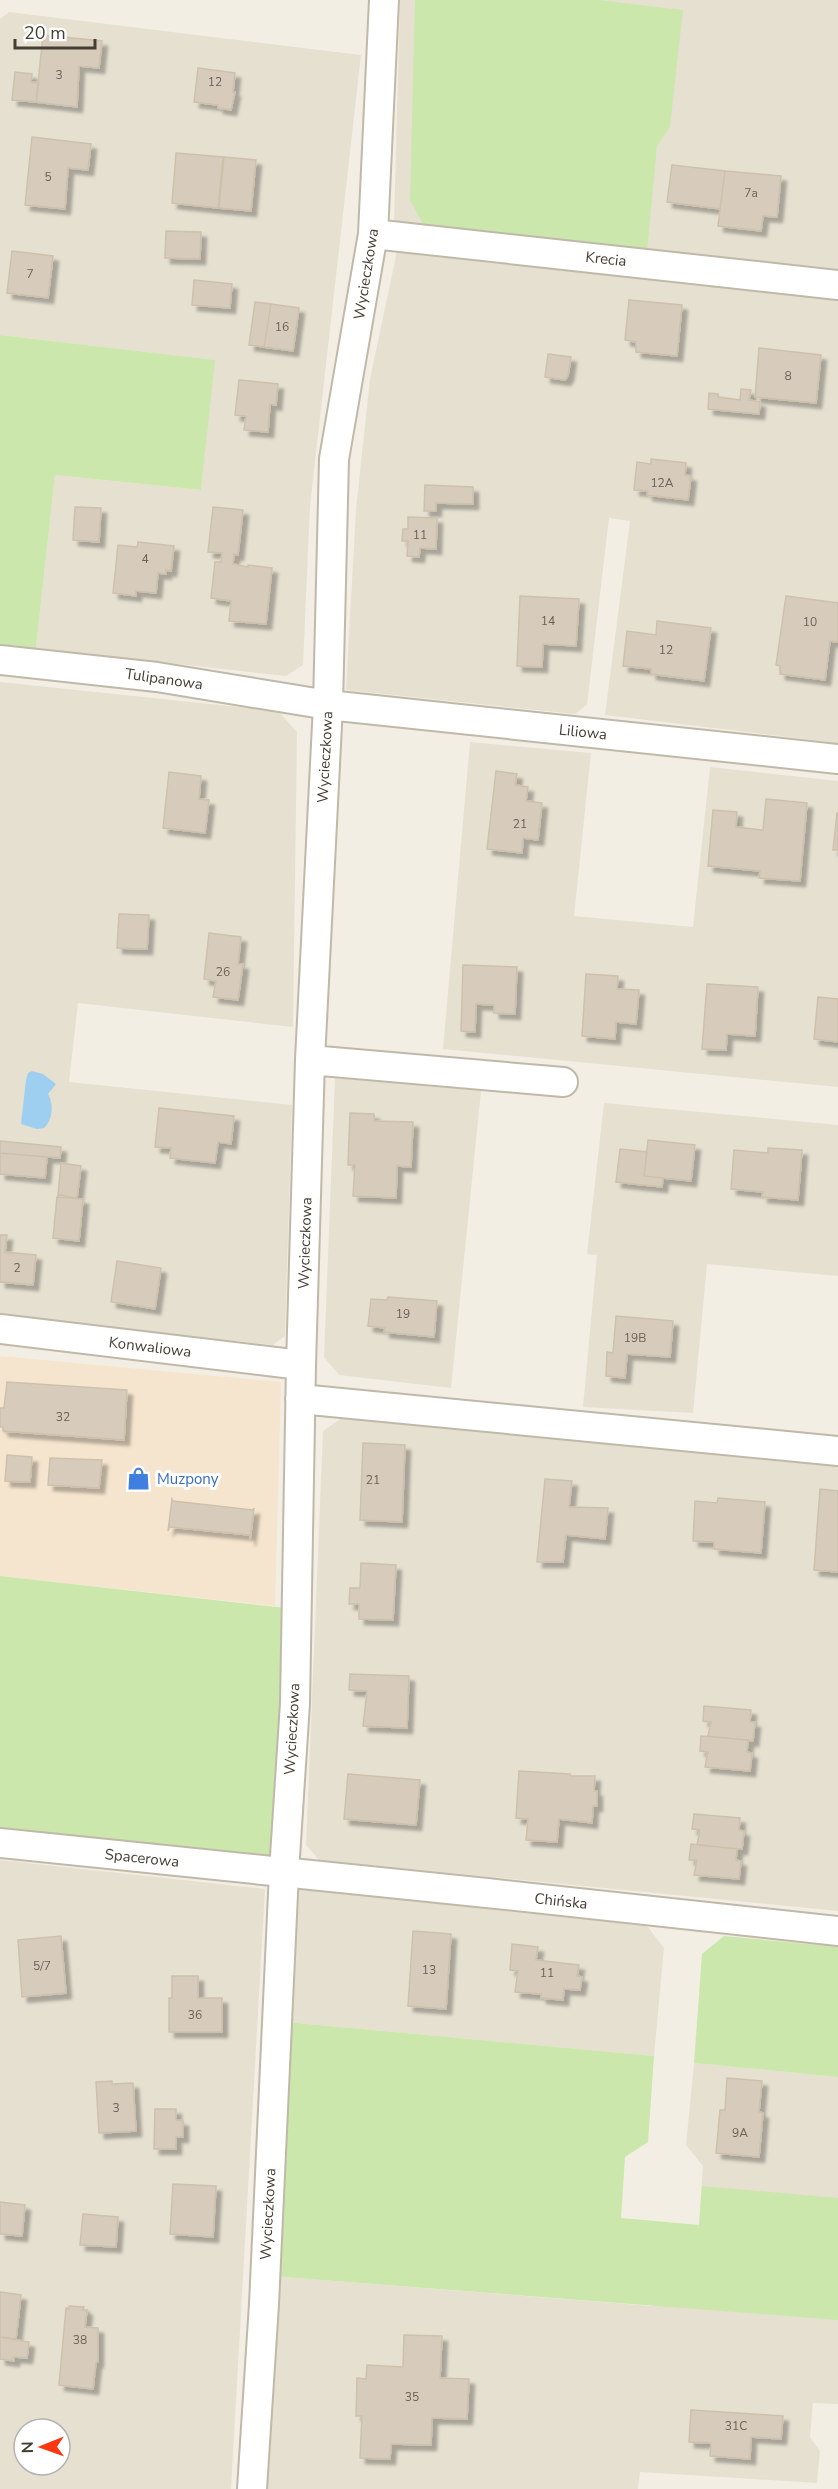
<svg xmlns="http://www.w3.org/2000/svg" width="838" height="2489" viewBox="0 0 838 2489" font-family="'Nunito Sans',sans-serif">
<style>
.residential{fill:#e6e0d1;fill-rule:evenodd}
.commercial{fill:#f5e5ce}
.green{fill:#cce7ab}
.water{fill:#9ecef0}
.building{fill:#d7ccbc;stroke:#cec1ac;stroke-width:1.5;filter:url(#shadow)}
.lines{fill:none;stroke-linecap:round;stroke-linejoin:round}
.street-casing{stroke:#c0b8a9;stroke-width:32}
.street{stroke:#fff;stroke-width:28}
.labels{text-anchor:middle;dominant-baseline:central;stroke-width:6;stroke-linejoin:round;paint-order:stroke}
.number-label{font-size:12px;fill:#696256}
.street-label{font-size:15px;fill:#443e34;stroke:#fff}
.shop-label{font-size:15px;fill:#366cbe;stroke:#fff;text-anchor:start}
</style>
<defs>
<filter id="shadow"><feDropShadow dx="5.5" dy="5.5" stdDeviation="1.5" flood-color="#0004"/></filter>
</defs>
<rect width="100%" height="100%" fill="#f2eee3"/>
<path class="residential" d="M400,0h438v273l-444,-50z
M9,12l352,43 -51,451 -7,159 -17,11 -250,-28 19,-173 146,15 13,-130 -214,-25v-316z
M397,251l441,49v443l-233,-28 25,-194 -21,-3 -22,187 -12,9 -229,-24 10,-181 14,-130z
M0,682l278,29 19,21 -4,295 -215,-24 -9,79 223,23 -7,231 -12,9 -273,-28z
M470,742l121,11 -17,163 119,11 17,-160 128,14v306l-395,-38z
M335,1078l146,13 -30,297 -112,-13 -15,-18z
M604,1103l234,22v151l-131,-12 -14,149 -110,-6 14,-152 -10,-1z
M342,1418l496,44v449l-519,-51 -13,-15 17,-414z
M0,1860l265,29 -34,600h-231zM24,2429h36v36h-36z
M294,1888l353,38 17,22 -10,108 -368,-34z
M694,2063l144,14v327l-25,-1 -3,34 10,14 -3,32 -177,-11 -2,17h-375l8,-213 381,30 47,-81 4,-59 -17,-21z"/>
<path class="commercial" d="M0,1356l281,26 -6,224 -275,-30z"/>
<path class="green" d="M415,0h183l85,10 -13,117 -13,19 -10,105 -223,-25 -14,-26z
M0,335l215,25 -14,130 -146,-15 -19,173 -36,-4z
M0,1576l286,32 -15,250 -271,-31z
M724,1936l114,11v130l-144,-14 8,-109z
M286,2022l368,34 -6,86 -23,15 -4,61 78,7 3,-39 136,12v122l-567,-44z"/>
<path class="water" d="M32,1071l11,3 13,10 -8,10c6,10 5,26 -4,34l-7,1 -16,-5 5,-44 2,-7z"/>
<path class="building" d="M43,35l59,6 -3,27 -20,-2 -2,41 -41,-5z
M198,68l37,5 -2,19h2l-4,18 -13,-2v-3l-24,-3z
M15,72l17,2 -1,8 8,1 -3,19 -24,-2z
M32,137l59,7 -3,26 -20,-2 -3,41 -40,-4z
M176,153l47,4 -5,51 -46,-5z
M224,157l32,3 -5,51 -32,-3z
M672,165l53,6 -5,38 -53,-7z
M725,171l56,5 -4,41 -14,-1 -2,15 -43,-5z
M166,231l35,1 -1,27 -35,-1z
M12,251l41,5 -5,42 -41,-5z
M194,280l38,4 -2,24 -38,-3z
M629,300l53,5 -5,51 -41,-4v-10l-11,-2z
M255,302l16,2 -7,43 -15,-2z
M271,304l28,4 -6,43 -29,-4z
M759,348l62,7 -5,48 -61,-6z
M548,354l23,3 -3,19 -3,4 -20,-3z
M239,380l39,4 -2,21 -6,-1 -2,28 -24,-2 2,-14 -11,-1z
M741,389l10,1 -2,10 11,2 -1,12 -51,-5 1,-16 9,1v3l22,3z
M651,459l35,4 -1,12 6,1 -3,24 -41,-5 1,-4 -14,-1 3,-28 14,2z
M425,485l48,2v17l-37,-1v8h-12z
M75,507l26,1 -2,34 -26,-2z
M213,507l30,3 -5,45 -4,-1 -1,10 15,3v-2l24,3 -6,56 -37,-3 2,-20 -20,-3 4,-36h6l1,-9 -14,-1z
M408,517l29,1 -1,31 -16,-1 -1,9 -12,-1 1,-15h-6l1,-12h5z
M138,542l36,4 -3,25 -5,-1v4l-8,-1 -2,20 -20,-2v5l-23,-3 5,-48 19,2z
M520,596l59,3 -3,47 -33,-2 -1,23 -25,-1z
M786,596l52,7v39l-8,-1 -5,39 -45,-6v-8l-4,-1z
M657,621l54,7 -7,53 -53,-7v-5l-28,-3 4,-35 29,4z
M496,771l21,3 -2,11 13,2 -2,14 16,2 -4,37 -15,-2 -1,15 -35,-4z
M169,772l32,4 -2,23 10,1 -4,33 -42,-5z
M766,799l41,4 -7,78 -41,-3 1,-7 -52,-5 5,-56 24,2 -1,15 27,3z
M837,813h1v37h-5z
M119,914l30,1 -2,34 -30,-1z
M209,933l32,4 -3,27h5l-5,36 -25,-3 3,-16 -12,-2z
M463,965l54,2 -2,47 -21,-1v-8l-18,-1 -1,28 -14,-1z
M586,974l32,2 -1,13 22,1 -3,34 -20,-2 -1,17 -33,-3z
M707,984l51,3 -3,49 -28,-2 -1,16 -24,-1z
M818,997l20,2v43l-24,-3z
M159,1108l75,8 -3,28 -13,-2 -3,21 -45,-5 1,-10 -16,-1z
M350,1113l24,1v7l39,1 -2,45 -14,-1 -1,32 -43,-2 2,-31h-7z
M648,1140l47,5 -4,36 -47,-5z
M0,1141l61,6 -1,11 -60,-5z
M768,1148l34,2 -4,50 -36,-3 1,-5 -32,-3 3,-39 34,3z
M620,1149l27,3 -3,24 19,2 -1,9 -46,-5z
M0,1153l47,4 -2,21 -45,-4z
M61,1163l20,3 -4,32 -17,-3 -2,1z
M57,1197l26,2 -4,42 -26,-3z
M0,1235h7l-2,17 31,3 -3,30 -33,-3z
M117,1261l44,7 -6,41 -44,-7z
M388,1297l49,4 -3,36 -50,-5 1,-4 -17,-2 3,-27 16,1z
M616,1316l57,5 -3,36 -43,-3 -2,24 -19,-2 1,-24 6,1z
M7,1382l120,8 -3,50 -121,-9v-4h-3v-19h4z
M363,1443l42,2 -3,77 -42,-2z
M7,1455l25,2 -2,25 -25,-1z
M50,1458l52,2 -3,28 -51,-3z
M545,1479l27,2 -3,26 39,1 -3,31 -39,-4 -3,27h-26z
M820,1489l18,2v81l-24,-2z
M718,1498l47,4 -4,51 -47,-4v-7l-21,-1 2,-40 22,2z
M172,1499l1,2 80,9 1,-2 -4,33v-6l-80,-8 -2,4z
M361,1563l35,2 -3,55 -34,-1v-15h-10l1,-16h10z
M350,1674l59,2 -2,52 -44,-2 4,-35 -18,-1z
M704,1706l47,4 -1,12h5l-2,19 -45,-5 3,-14 -8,-1z
M701,1736l47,4 -1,12 5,1 -2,18 -45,-4 3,-15 -8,-1z
M519,1771l51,3v2h25l-1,15h3v15h-4l-1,17 -33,-4 -2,23 -31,-2 2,-21 -12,-1z
M348,1774l72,6 -4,45 -72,-6z
M694,1814l46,4 -1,12 5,1 -2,18 -45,-4 3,-15 -8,-1z
M691,1844l46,5 -1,11 5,1 -2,18 -45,-4 3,-15h-8z
M413,1931l38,3 -5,75 -38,-3z
M61,1936l5,57 -44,4 -4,-57z
M512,1944l26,3 -2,13 43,5 -2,11 5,1 -2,13 -16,-1 -1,11 -22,-2v-4l-26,-2 3,-21 -8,-1z
M172,1976h26v22h24v34h-53v-34h3z
M727,2078l35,3 -3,31 4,1 -4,44 -43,-4 4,-43h5z
M112,2081v3l21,-1 3,48 -37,2 -3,-51z
M155,2109h21v11l7,1v16h-7v12h-22z
M173,2184l43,2 -3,51 -43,-3z
M0,2202l25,3 -3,31 -22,-2z
M83,2214l35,3 -2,30 -36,-2z
M0,2292l21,3 -5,44 -16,-2z
M69,2306l15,1 -1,3h4l-2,17 13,1v34h-2l-3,27 -34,-4 7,-77 3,1z
M404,2335l38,1 -2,42 29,1 -2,40 -35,-1 -1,27 -40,-1 -1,15 -30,-1 2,-42h-6l1,-38 9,1 1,-14 36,2z
M0,2337l29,5 -2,16 -13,-1v4l-14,-2z
M691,2410l92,6 -2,23 -30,-2 -1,22 -40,-3 1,-13 -22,-1z"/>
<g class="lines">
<defs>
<path id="street" d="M373,234l465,51
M0,660l157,17 171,28 510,54
M310,1060l253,22
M0,1329l301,36
M300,1399l538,52
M0,1843l487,50 351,38
M252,2489l12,-185 20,-432 11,-169 6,-338 9,-305 18,-355 6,-246 39,-225 11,-234"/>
</defs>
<use href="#street" class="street-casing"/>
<use href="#street" class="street"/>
</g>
<defs>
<symbol id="shop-bare" viewBox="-9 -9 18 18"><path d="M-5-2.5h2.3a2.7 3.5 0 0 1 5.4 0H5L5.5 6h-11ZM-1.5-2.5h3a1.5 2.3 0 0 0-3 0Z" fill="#3f7fe0" stroke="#fff" stroke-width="2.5" paint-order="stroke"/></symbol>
</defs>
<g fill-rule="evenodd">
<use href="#shop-bare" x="122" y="1462" width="33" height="33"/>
</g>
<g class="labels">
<g class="number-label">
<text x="59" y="75">3</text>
<text x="215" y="82">12</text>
<text x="48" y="177">5</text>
<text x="751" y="193">7a</text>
<text x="30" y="274">7</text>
<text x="282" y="327">16</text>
<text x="788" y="376">8</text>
<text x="662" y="483">12A</text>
<text x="420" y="535">11</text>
<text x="145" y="559">4</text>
<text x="548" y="621">14</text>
<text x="810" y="622">10</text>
<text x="666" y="650">12</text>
<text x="520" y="824">21</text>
<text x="223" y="972">26</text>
<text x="17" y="1268">2</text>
<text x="403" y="1314">19</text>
<text x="635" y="1338">19B</text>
<text x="63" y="1417">32</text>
<text x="373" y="1480">21</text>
<text x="42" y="1966">5/7</text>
<text x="429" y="1970">13</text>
<text x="547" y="1973">11</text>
<text x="195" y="2015">36</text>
<text x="116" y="2108">3</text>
<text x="740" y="2133">9A</text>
<text x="80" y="2340">38</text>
<text x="412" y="2397">35</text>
<text x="736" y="2426">31C</text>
</g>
<g class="street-label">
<text transform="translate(606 259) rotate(6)">Krecia</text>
<text transform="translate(366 274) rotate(-81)">Wycieczkowa</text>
<text transform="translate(164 679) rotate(8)">Tulipanowa</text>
<text transform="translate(583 732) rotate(6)">Liliowa</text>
<text transform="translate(325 757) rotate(-87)">Wycieczkowa</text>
<text transform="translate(305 1243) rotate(-88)">Wycieczkowa</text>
<text transform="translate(150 1347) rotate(7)">Konwaliowa</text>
<text transform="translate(292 1729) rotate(-87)">Wycieczkowa</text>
<text transform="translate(142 1858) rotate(6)">Spacerowa</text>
<text transform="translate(561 1901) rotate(6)">Chińska</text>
<text transform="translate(268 2214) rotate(-87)">Wycieczkowa</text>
</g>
<g class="shop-label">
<text x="157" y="1479">Muzpony</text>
</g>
</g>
<g transform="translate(42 2447) rotate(269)"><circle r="28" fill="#ffffff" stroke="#b4b2ae" stroke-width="1.5"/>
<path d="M0-4.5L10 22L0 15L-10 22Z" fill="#fc3611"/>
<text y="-9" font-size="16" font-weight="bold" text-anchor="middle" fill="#443e34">N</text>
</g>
<path d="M15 39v9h80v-9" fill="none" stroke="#443e34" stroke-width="3"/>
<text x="24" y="39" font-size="18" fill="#443e34" stroke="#ffffff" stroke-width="4.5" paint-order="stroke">20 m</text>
</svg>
